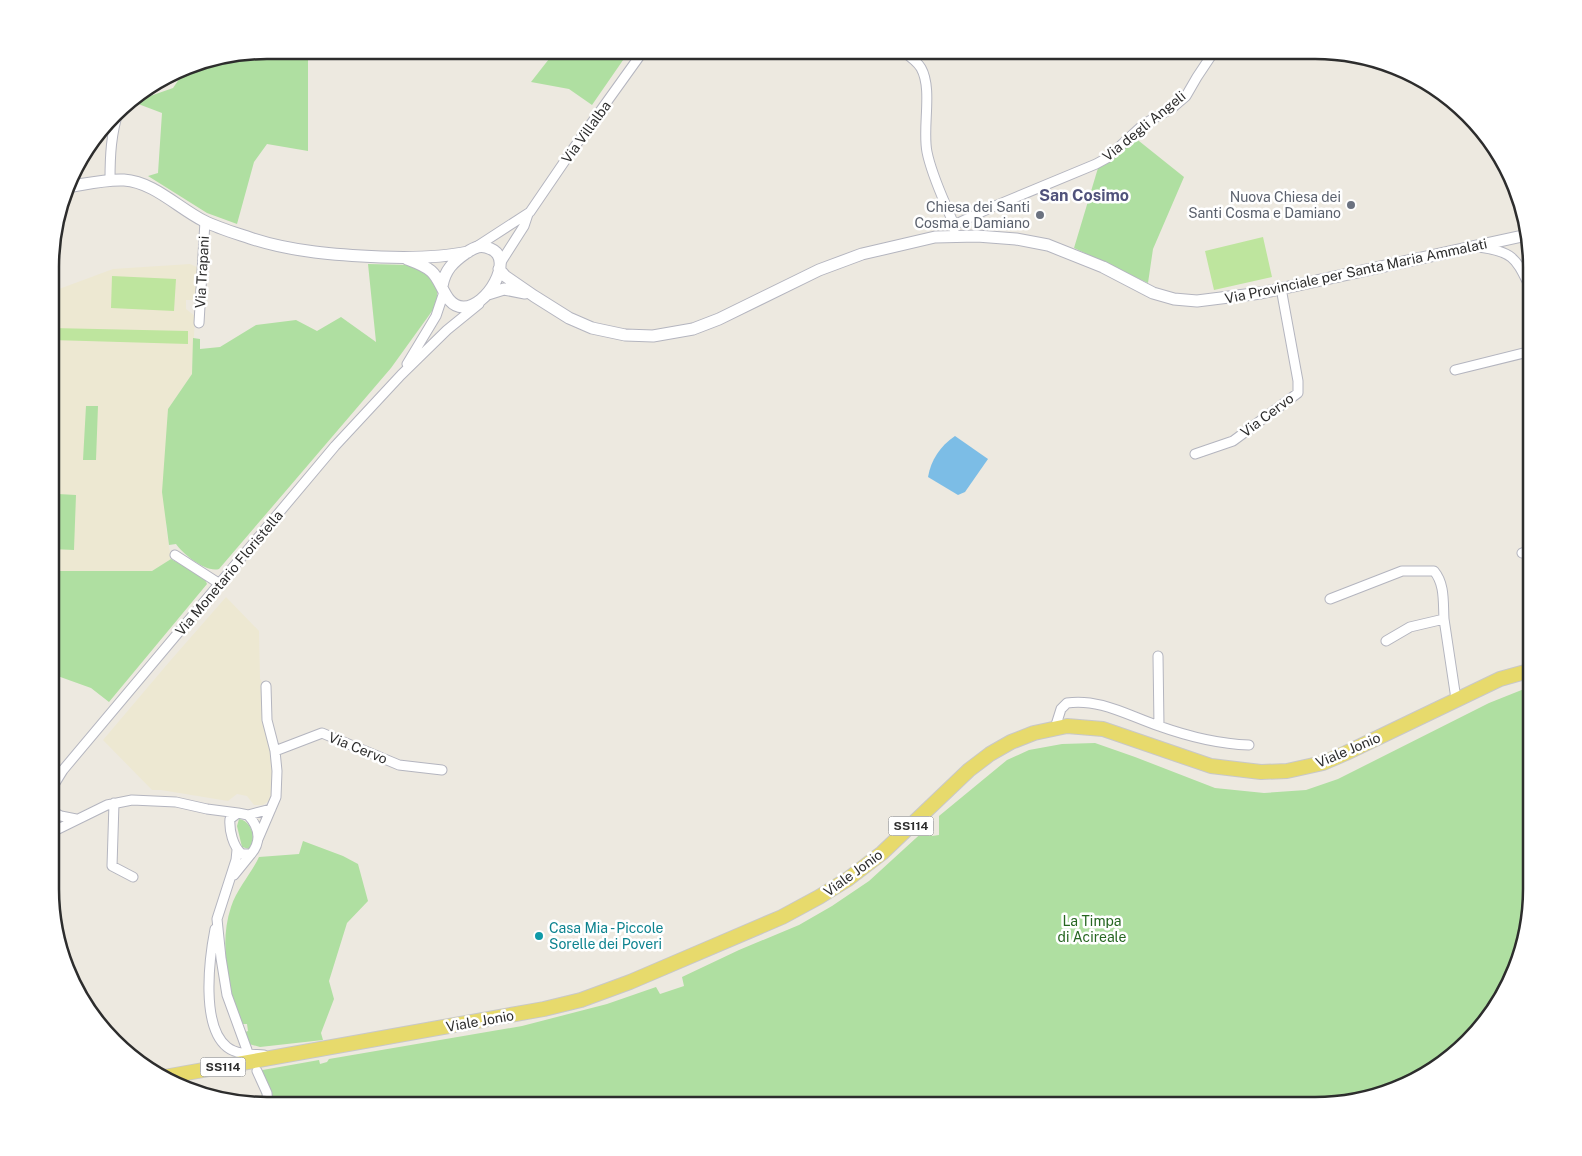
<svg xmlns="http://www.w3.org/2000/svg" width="1582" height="1156" viewBox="0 0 1582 1156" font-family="'Public Sans',sans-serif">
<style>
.education{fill:#ede8d2}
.green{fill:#afdfa1}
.pitch{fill:#bee59e}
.water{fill:#7cbde6}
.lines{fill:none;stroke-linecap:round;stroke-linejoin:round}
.minor-casing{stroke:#b4b5bf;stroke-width:11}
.tertiary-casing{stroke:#b4b5bf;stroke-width:13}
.primary-casing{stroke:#c8c8c8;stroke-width:16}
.minor{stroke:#fff;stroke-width:9}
.tertiary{stroke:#fff;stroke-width:11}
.primary{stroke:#e7da6c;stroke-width:14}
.worship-dot{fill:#6b7280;stroke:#fff;stroke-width:2}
.culture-dot{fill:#0f9aa8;stroke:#fff;stroke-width:2}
.labels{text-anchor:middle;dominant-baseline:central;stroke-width:5;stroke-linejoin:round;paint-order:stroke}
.shield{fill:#fff;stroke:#6c6c6c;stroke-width:1}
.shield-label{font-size:12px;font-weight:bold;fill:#2d2d2d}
.street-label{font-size:14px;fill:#2d2d2d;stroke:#fff}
.worship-label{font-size:14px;fill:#5b616d;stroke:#fff;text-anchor:end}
.park-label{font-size:14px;fill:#266621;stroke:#fff}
.culture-label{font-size:14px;fill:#0d838f;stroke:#fff;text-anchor:start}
.quarter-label{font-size:16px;font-weight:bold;fill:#50527b;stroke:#fff}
.rim{fill:none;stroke:#2d2d2d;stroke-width:2.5}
</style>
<rect width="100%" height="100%" fill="#ede9e0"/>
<path class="education" d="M190,264l7,3 -1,33h-10v9l9,7 -3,58 -24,35 -2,118 5,32 -19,12h-100v-254l7,-28 54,-20z
M226,597l33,34 1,48 2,3 2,41 10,44v30l-11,8h-9l-7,-9 -10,-2 -9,7 -67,-11h-9l-49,-50 67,-79z"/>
<path class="green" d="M266,50h42v101l-41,-7 -13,18 -17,62 -30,-11 -59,-37 10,-3 4,-60 -29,-11 40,-14 15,-22z
M556,50h74l-38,55 -23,-16 -38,-7z
M1134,137l50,40 -31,72 -5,34 -74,-35 24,-80 10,-5z
M368,264l42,1 19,11 8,14v9l-2,8 -44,61 -172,201c-13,4 -36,-15 -43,-25l-7,1 -7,-53 6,-83 24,-35 1,-36 7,1v10l20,-2 36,-22 40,-5 21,11 24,-14 35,25z
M86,406h12l-2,54h-13z
M58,494l18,1 -2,55 -22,-1v-20l5,-1z
M171,559l33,18 3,7 -98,118 -18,-14 -39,-14v-103h100z
M1532,686v217l-16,69 -29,50 -75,62 -96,22h-1052l-7,-35 62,-11 1,4 7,-2 2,-3 193,-33 85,-22 49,-17 4,7 24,-8 -2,-9 57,-27 60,-25 33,-19 37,-25 58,-53 5,8 7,-1v-19l68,-56 22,-10 33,-6 33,-1 40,14 80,31 49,5 42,-3 32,-11 151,-76z
M239,819c13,2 18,20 10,30l-7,-2 -5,-21z
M303,841l40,15 15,8 10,37 -21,22 -18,58 5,18 -13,34 2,7 -63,7 -11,-3 -6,-11 5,-2 -1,-7h-8c-9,-38 -21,-78 -8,-117 6,-18 20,-33 28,-50l40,-3z"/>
<path class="pitch" d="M1263,237l9,40 -58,13 -9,-39z
M112,276l64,3 -2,32 -63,-3z
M52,328l136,3v13l-136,-4z"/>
<path class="water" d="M955,436l33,23 -23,33 -7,3 -30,-18c3,-17 12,-31 27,-41z"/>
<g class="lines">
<defs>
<path id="minor" d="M901,50c7,5 16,11 20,18 12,21 1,60 6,84 5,25 18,50 27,73v4
M110,180c0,-24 1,-47 9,-70
M954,225l36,-17 106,-44 11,-6 37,-34 28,-16 14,-12 11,-19 18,-27
M476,247l54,-35 43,-63 71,-99
M1479,247c37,5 37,13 53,44
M1531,251l-1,20 2,9
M501,262l23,-36 4,-12
M199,323l6,-102
M407,364l29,-48 8,-24
M1455,370l77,-19
M1195,454l38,-13 65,-48v-12l-17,-93
M1522,553l10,-3
M175,555l45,29
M1330,599l72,-28h32c11,13 9,31 10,48
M1386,641l24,-14 34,-8 12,80
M1158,656l1,70
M266,686l1,34 8,31
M1055,728l6,-19 6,-6c32,-5 62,13 92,23 28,10 60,18 90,19
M52,794l3,-11 8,-13 272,-324 66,-71 46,-45 32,-26
M114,803l-2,63 21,11
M53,812l8,4 15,3
M248,815c11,12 14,26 3,39h-9c-9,-7 -13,-24 -12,-35l8,-6 10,2 23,-6
M52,832l55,-27 25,-5 44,2 31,7 31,4
M258,839l18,-42 1,-26 -2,-20 47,-18 77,32 43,5
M237,850l-1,10 -19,59 4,39 6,37 20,55
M234,875l17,-21
M215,929c-6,31 -14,97 12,118 10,8 25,7 37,8
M257,1071l10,22 1,13"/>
<path id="tertiary" d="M67,187c19,-3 38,-8 57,-7 30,2 54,28 80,41 14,7 31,12 46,17 42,14 87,17 131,19 29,1 59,1 87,-5
M407,259c8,3 17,6 24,12 12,10 13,35 32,36 24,1 52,-48 28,-58 -10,-5 -16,-2 -25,4 -13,9 -21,17 -24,33
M499,269l6,7 29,20 35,22 23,10 33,7 28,1 40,-7 26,-10 100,-49 43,-16 73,-17 42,-1 39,3 32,6 55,22 50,26 21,6 23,2 64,-8 266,-58
M488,294l16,-5 21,4"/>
<path id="primary" d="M164,1077l380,-68 37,-9 49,-18 152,-65 37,-20 29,-18 34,-26 87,-83 21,-16 21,-12 23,-9 33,-7 36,3 108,37 50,6 26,-1 36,-8 23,-10 154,-74 32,-9"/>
</defs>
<use href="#minor" class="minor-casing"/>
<use href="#tertiary" class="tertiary-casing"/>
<use href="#primary" class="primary-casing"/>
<use href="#minor" class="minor"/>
<use href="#tertiary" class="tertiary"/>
<use href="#primary" class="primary"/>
</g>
<g class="worship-dot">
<circle cx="1351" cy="205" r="5"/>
<circle cx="1040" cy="215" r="5"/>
</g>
<circle class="culture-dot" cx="539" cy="936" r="5"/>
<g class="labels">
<g class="shield">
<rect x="888.5" y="816.5" width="45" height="19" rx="4"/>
<rect x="200.5" y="1057.5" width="45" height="19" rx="4"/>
</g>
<g class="shield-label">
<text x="911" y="826">SS114</text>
<text x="223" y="1067">SS114</text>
</g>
<g class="street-label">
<text transform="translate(1144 126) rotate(-39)">Via degli Angeli</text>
<text transform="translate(586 132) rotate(-54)">Via Villalba</text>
<text transform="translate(1356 271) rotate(-12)">Via Provinciale per Santa Maria Ammalati</text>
<text transform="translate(202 272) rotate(-87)">Via Trapani</text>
<text transform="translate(1267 415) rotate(-37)">Via Cervo</text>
<text transform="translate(229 573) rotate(-50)">Via Monetario Floristella</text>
<text transform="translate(358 748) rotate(22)">Via Cervo</text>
<text transform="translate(1348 750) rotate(-23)">Viale Jonio</text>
<text transform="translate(853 873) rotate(-36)">Viale Jonio</text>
<text transform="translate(480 1021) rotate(-10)">Viale Jonio</text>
</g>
<g class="worship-label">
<text x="1341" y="197">Nuova Chiesa dei<tspan x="1341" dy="16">Santi Cosma e Damiano</tspan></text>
<text x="1030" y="207">Chiesa dei Santi<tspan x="1030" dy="16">Cosma e Damiano</tspan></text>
</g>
<g class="park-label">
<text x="1092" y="921">La Timpa<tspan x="1092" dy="16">di Acireale</tspan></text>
</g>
<g class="culture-label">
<text x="549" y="928">Casa Mia - Piccole<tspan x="549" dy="16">Sorelle dei Poveri</tspan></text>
</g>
<g class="quarter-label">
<text x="1084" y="195">San Cosimo</text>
</g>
</g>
<path d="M0 0H1582V1156H0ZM267 59H1315A208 208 0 0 1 1523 267V889A208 208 0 0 1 1315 1097H267A208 208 0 0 1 59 889V267A208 208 0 0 1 267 59Z" fill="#fff" fill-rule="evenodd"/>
<path class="rim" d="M267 59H1315A208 208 0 0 1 1523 267V889A208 208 0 0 1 1315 1097H267A208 208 0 0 1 59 889V267A208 208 0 0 1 267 59Z"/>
</svg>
